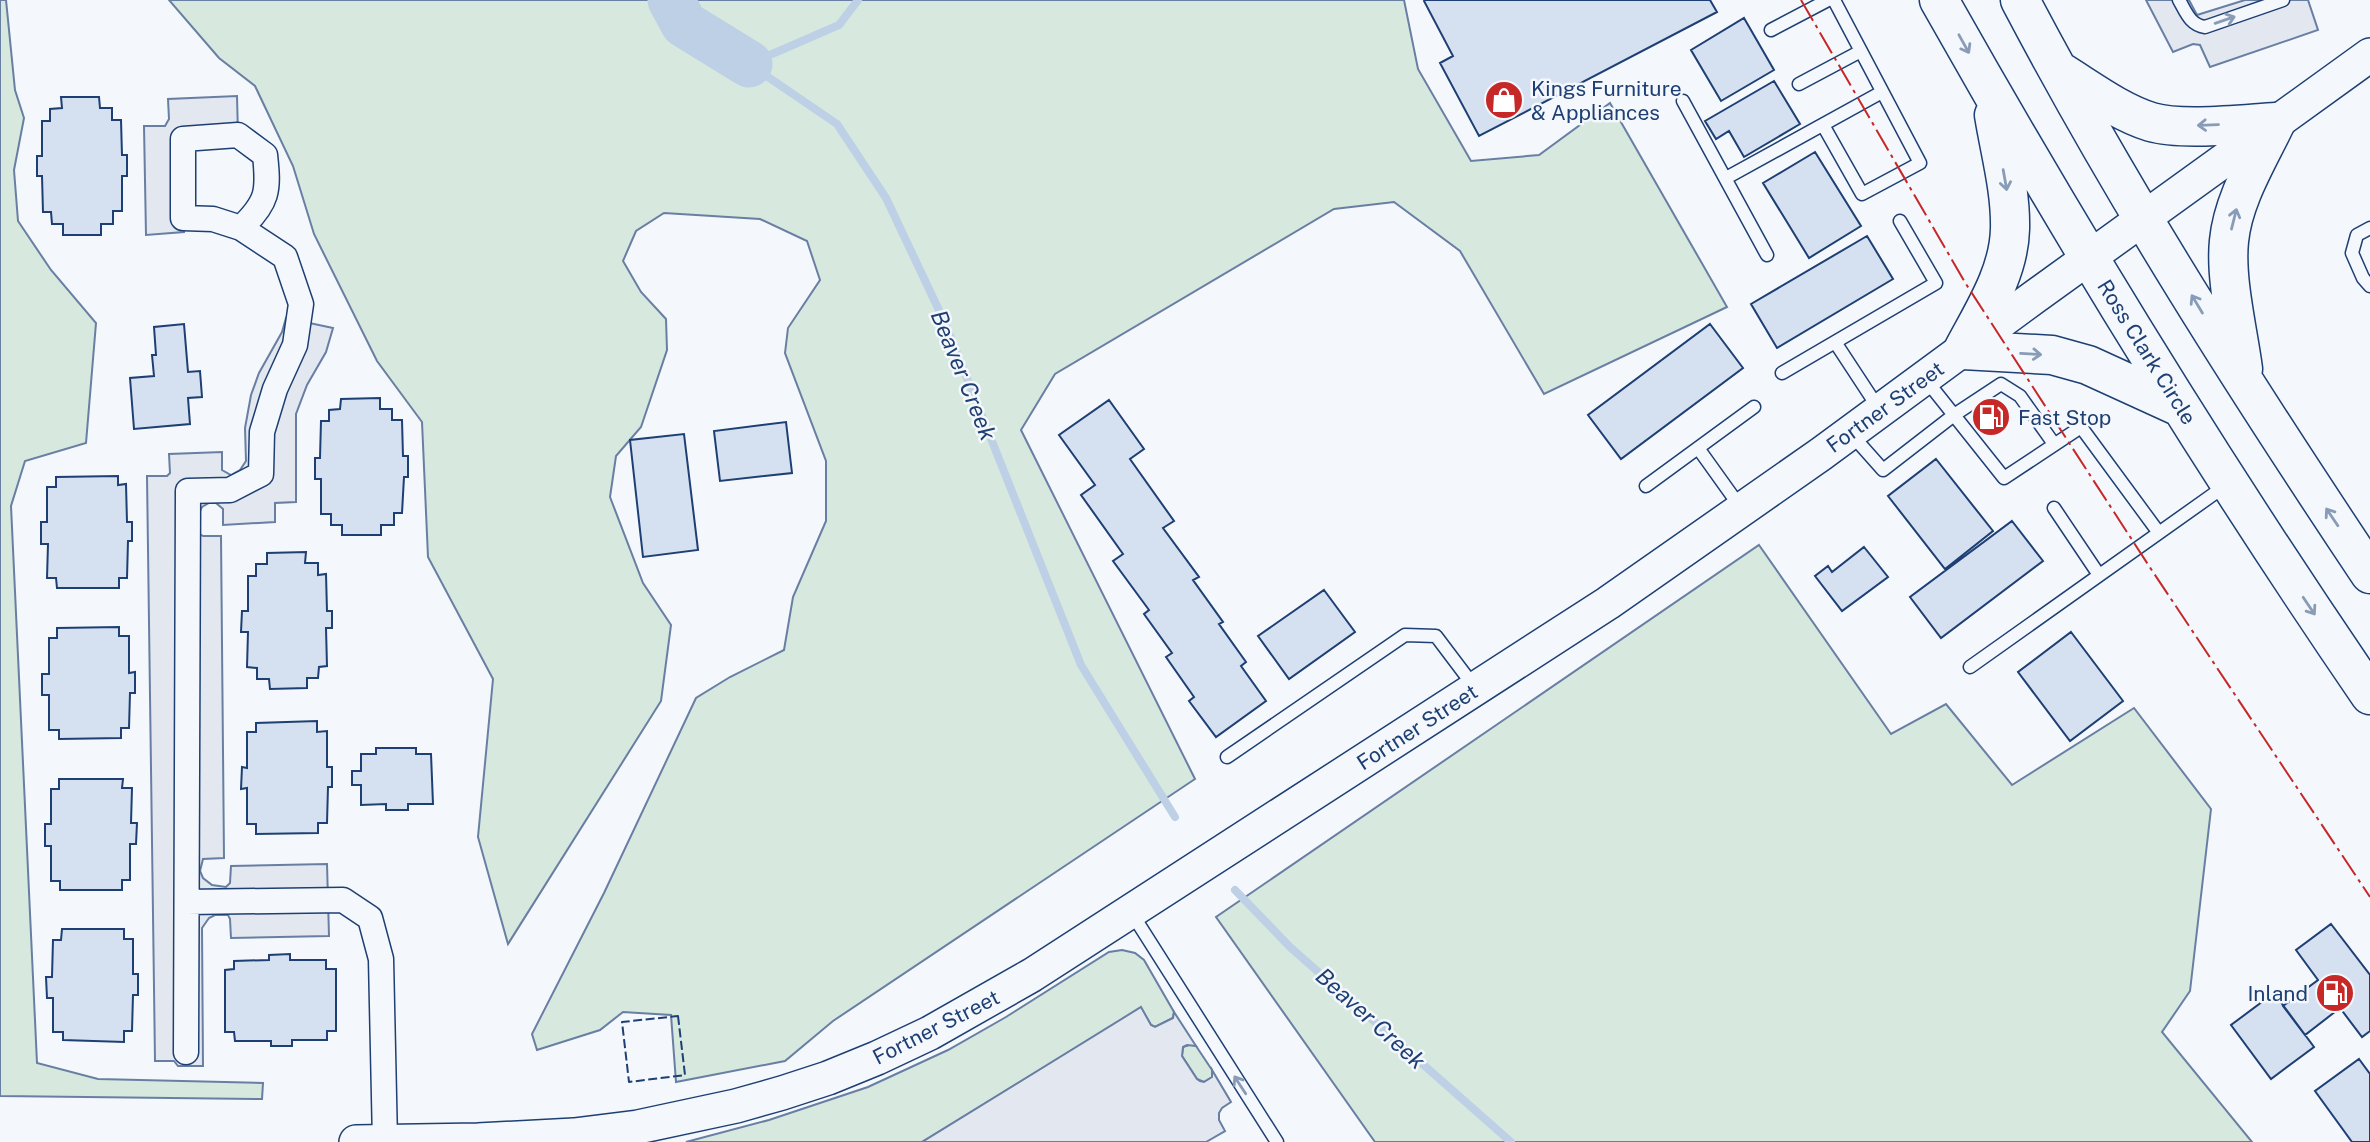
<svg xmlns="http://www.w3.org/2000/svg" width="2370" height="1142" viewBox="0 0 2370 1142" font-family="'Public Sans',sans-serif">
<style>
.green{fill:#d7e8df;stroke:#687fa3;stroke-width:2}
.parking{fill:#e3e8f0;stroke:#687fa3;stroke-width:2}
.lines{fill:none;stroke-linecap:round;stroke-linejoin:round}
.stream{stroke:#bed0e5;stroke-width:8}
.river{stroke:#bed0e5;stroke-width:47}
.building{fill:#d5e0f0;stroke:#1d3f73;stroke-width:2}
.lane-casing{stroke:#1d3f73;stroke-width:15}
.street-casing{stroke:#1d3f73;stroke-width:27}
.secondary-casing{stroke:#1d3f73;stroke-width:36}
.highway-casing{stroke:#1d3f73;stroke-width:41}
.lane{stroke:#f4f7fb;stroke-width:12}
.street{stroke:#f4f7fb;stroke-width:24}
.secondary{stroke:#f4f7fb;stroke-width:33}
.highway{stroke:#f4f7fb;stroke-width:38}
.fence{stroke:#1d3f73;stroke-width:2;stroke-dasharray:9 3.5;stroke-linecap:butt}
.power{stroke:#c62828;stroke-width:2;stroke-dasharray:24 5 3.5 5;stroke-linecap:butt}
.oneway{stroke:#889bb7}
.labels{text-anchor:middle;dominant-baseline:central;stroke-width:5;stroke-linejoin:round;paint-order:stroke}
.poi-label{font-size:21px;fill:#1d3f73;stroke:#f4f7fb;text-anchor:start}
.street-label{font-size:21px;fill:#1d3f73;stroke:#f4f7fb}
.water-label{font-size:23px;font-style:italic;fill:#1d3f73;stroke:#f4f7fb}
</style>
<rect width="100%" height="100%" fill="#f4f7fb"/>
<path class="green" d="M0,0h6l9,90 9,28 -10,52 4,51 33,49 45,53 -10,120 -61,18 -14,45 26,557 61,16 165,4 -1,16 -262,-3z
M169,0h1235l14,69 53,92 68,-6 71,-52 117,204 -183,87 -84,-143 -66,-49 -60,7 -279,165 -34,56 174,349 -362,242 -48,40 -109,21 -5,-67 -48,-3 -23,18 -63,20 -5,-16 72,-141 92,-195 34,-21 54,-27 9,-53 33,-76v-60l-41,-108 3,-25 32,-48 -13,-39 -47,-22 -96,-6 -28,18 -13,30 18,31 25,27 1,31 -26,77 -25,29 -6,41 33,86 28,42 -10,76 -153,243 -30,-107 15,-158 -65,-122 -6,-135 -45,-61 -63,-127 -21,-68 -38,-80 -36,-28z
M1759,545l132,189 55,-30 66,81 122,-77 77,101 -21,182 -28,41 90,110h-877l-159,-225z
M1122,950l13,3 9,7 30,52 -1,6 -18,9 -4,-2 -10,-17 -219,134h-236l83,-22 99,-33 80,-37 58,-33 103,-65z
M1192,1044l4,2 16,24v7l-8,5 -7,-3 -15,-23 1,-9z"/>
<path class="parking" d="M2146,0h43l8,15 48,-15h63l10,30 -108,37 -10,-22 -7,-1 -20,8z
M237,96l1,39 -55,4 1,93 -38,3 -2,-109h21l4,-7 -1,-20z
M286,318l47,10 -7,24 -19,33 -11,29v88l-21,1v19l-52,3v-16l-7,-6h-7l-7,4 -3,6 -1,20 5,3h18l3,322 -21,1 -3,12 3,7 9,7 14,2 4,-4 1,-17 96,-2 2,72 -98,2 -1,-19 -2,-4h-13l-6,3 -7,10 1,138h-25l-4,-5h-19l-8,-585h20l3,-3 -1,-19 53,-2v18l9,5 9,-5 6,-9 -1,-33 6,-33 8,-22 23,-41z
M1141,1007l10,18 4,2 18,-9 1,-6 22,34 -9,-1 -4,2 -1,9 15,23 3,2 4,1 8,-5v-7l19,32 -9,6 -3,5v7l6,11 -19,11h-284z"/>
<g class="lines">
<path class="stream" d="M749,64l88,60 49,74 59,125 136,342 94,152
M749,64l90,-39 19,-25
M1235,890l55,57 221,195"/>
<path class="river" d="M671,0l13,24 65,40"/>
</g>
<path class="building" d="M1425,0h285l7,12 -238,124 -39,-73 13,-7 -29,-55z
M1744,18l30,52 -53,31 -30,-51z
M1774,81l26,43 -56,33 -15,-26 -13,8 -11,-18z
M61,97h38l1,11h12v12h9l1,35h5v21h-5v35h-9v13h-12v11h-38v-11h-11l-1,-12h-8l-1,-36h-5v-20h5v-35h8v-12l12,-1z
M1815,152l46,74 -52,32 -46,-75z
M1867,236l26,43 -116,69 -26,-44z
M184,324l4,48 12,-1 2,26 -14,1 2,26 -56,5 -4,-51 24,-2 -2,-21h4l-2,-28z
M1710,324l33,44 -122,91 -33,-44z
M380,398v11h12v11h10l1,36h5v21h-4l-2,36h-8v12h-13v10h-39v-10h-11v-11h-10v-35h-6v-21h5l1,-37h8v-11l11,-1 1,-10z
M1109,400l35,49 -14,10 44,62 -11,7 36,49 -6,3 30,42 -4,2 27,38 -5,4 25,35 -50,36 -27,-36 5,-4 -28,-40 6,-4 -28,-39 5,-4 -36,-49 10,-7 -42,-59 14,-10 -36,-50z
M786,422l6,51 -72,8 -6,-50z
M684,434l14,116 -55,7 -13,-117z
M1936,459l57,72 -48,38 -57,-73z
M118,476v9l8,-1 1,38h5v19h-4l-1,37h-8v10h-62l-1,-10h-9l1,-34h-7v-22h6v-35h9v-10z
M2012,521l31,40 -102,77 -31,-41z
M1864,547l24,30 -46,34 -27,-35 13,-10 4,6z
M306,552l-1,11h13v12l8,-1 1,37h5v17h-6l1,38 -8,1 -1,11h-11v10l-37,1 -1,-10h-12v-11l-10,-1 1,-35h-7l1,-21h6v-35h8v-12h11v-11z
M1324,590l31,42 -66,47 -31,-43z
M119,627v9h10v37l6,-1v21h-5l-1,35h-8v10l-62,1v-9h-10v-35h-7v-21h7v-36h8v-10z
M2071,632l52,69 -53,40 -52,-69z
M317,721v11l10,-1v36h5v20h-4l-1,36h-9v10l-62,1v-10h-9v-36l-6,1 1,-22 5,1v-36h9v-9z
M376,748h40v6h15l2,50h-25v6h-22v-6l-25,1v-20h-9v-14h9v-17h15z
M59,779h64l-1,9h10l-1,35h6l-1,21h-6v36h-8v10h-62v-9h-9v-35h-6v-22h6v-35h8z
M2331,924l39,51v56l-8,6 -22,-29 -35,27 -22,-29 35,-26 -22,-30z
M62,929h62v10h9v35h5v21h-5l-1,36h-8v11l-61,-2v-8h-10v-34h-6l-1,-21h6l1,-37h8z
M290,954v6h36v9h10v62h-9v9h-35v6h-21v-5h-36l-1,-9h-9v-62l9,-1v-8l35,-1v-5z
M2274,993l40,54 -43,32 -40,-54z
M2359,1059l11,15v68h-18l-37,-51z"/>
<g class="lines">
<defs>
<path id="lane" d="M2179,0c7,12 11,25 26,27l78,-27
M1771,30l57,-30
M1799,84l62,-33
M1683,101l84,154
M1823,125l39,69 58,-31 -86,-163
M1726,178l156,-86
M2370,228l-13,7 -5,18 11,25 7,8
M1835,342l44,67
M1782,373l154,-90 -36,-62
M1926,380l78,98 77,-51 78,106
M1851,434l32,36 71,-55 47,-31 19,12 34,48
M1698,448l43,60
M1646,486l108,-79
M2054,508l45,67
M1970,667l255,-181
M1227,757l178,-122 31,1 40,53
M1131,912l146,230"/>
<path id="street" d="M187,902l156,-2 27,18 11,41 4,183
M186,1052l2,-561 42,-1 31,-16 1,-42 13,-43 20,-44 6,-41 -16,-47 -44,-29 -28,-9 -30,-1v-79l55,-4 27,20c4,36 3,47 -24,73"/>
<path id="secondary" d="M356,1142l122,-2 96,-5 64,-8 98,-21 46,-13 46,-15 49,-20 53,-25 102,-58 576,-372 213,-149 212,-156 337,-243"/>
<path id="highway" d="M1939,0c134,238 277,470 431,695
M2020,0c104,198 226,388 350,574
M2061,72c29,18 58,40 90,50 31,9 91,2 125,0 -18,38 -43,77 -47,119 -4,38 9,90 14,128
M1994,115c6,37 17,76 16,114 -1,44 -27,83 -47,121l89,5 36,10 92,42"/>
</defs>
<use href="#lane" class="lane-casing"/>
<use href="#street" class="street-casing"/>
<use href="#secondary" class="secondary-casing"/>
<use href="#highway" class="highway-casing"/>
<use href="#lane" class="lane"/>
<use href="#street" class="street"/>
<use href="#secondary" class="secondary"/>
<use href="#highway" class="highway"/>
<path class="fence" d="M678,1016l7,59 -56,7 -7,-60z"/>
<path class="power" d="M1801,0l165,284 183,282 221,331"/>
</g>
<defs><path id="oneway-shaft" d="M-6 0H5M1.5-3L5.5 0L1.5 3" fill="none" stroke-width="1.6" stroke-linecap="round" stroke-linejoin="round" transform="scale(1.75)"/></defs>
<g class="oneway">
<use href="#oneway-shaft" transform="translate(2225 20) rotate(-19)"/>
<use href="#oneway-shaft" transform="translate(1964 44) rotate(61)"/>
<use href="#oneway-shaft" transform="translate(2208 125) rotate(178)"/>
<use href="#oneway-shaft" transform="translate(2005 180) rotate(80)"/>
<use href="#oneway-shaft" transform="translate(2234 219) rotate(-76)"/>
<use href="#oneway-shaft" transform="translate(2197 304) rotate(-121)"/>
<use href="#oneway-shaft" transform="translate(2031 354) rotate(3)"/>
<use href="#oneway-shaft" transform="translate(2332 517) rotate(-124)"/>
<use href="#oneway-shaft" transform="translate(2309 606) rotate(56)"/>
<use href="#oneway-shaft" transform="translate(1240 1085) rotate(-123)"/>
</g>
<defs>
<symbol id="shop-disc" viewBox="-11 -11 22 22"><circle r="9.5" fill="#c62828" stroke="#f4f7fb"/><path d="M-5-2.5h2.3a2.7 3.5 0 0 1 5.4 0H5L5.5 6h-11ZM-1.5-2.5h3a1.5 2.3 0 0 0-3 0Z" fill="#fff"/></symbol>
<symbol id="fuel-disc" viewBox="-11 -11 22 22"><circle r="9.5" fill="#c62828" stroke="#f4f7fb"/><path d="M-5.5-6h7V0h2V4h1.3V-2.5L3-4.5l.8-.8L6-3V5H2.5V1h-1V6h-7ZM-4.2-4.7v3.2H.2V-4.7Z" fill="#fff"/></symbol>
</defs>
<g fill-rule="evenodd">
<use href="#shop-disc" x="1482" y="78" width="44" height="44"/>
<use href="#fuel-disc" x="1969" y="395" width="44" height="44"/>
<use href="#fuel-disc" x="2313" y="971" width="44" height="44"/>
</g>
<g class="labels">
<g class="poi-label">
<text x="1531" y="88">Kings Furniture<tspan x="1531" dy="24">&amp; Appliances</tspan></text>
<text x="2018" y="417">Fast Stop</text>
<text x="2308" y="993" text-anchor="end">Inland</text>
</g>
<g class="street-label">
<text transform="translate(2147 352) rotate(58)">Ross Clark Circle</text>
<text transform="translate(1885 407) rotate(-36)">Fortner Street</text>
<text transform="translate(1417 727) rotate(-33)">Fortner Street</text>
<text transform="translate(936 1027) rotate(-27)">Fortner Street</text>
</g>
<g class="water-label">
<text transform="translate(964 375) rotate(68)">Beaver Creek</text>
<text transform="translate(1371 1018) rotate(42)">Beaver Creek</text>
</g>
</g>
</svg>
